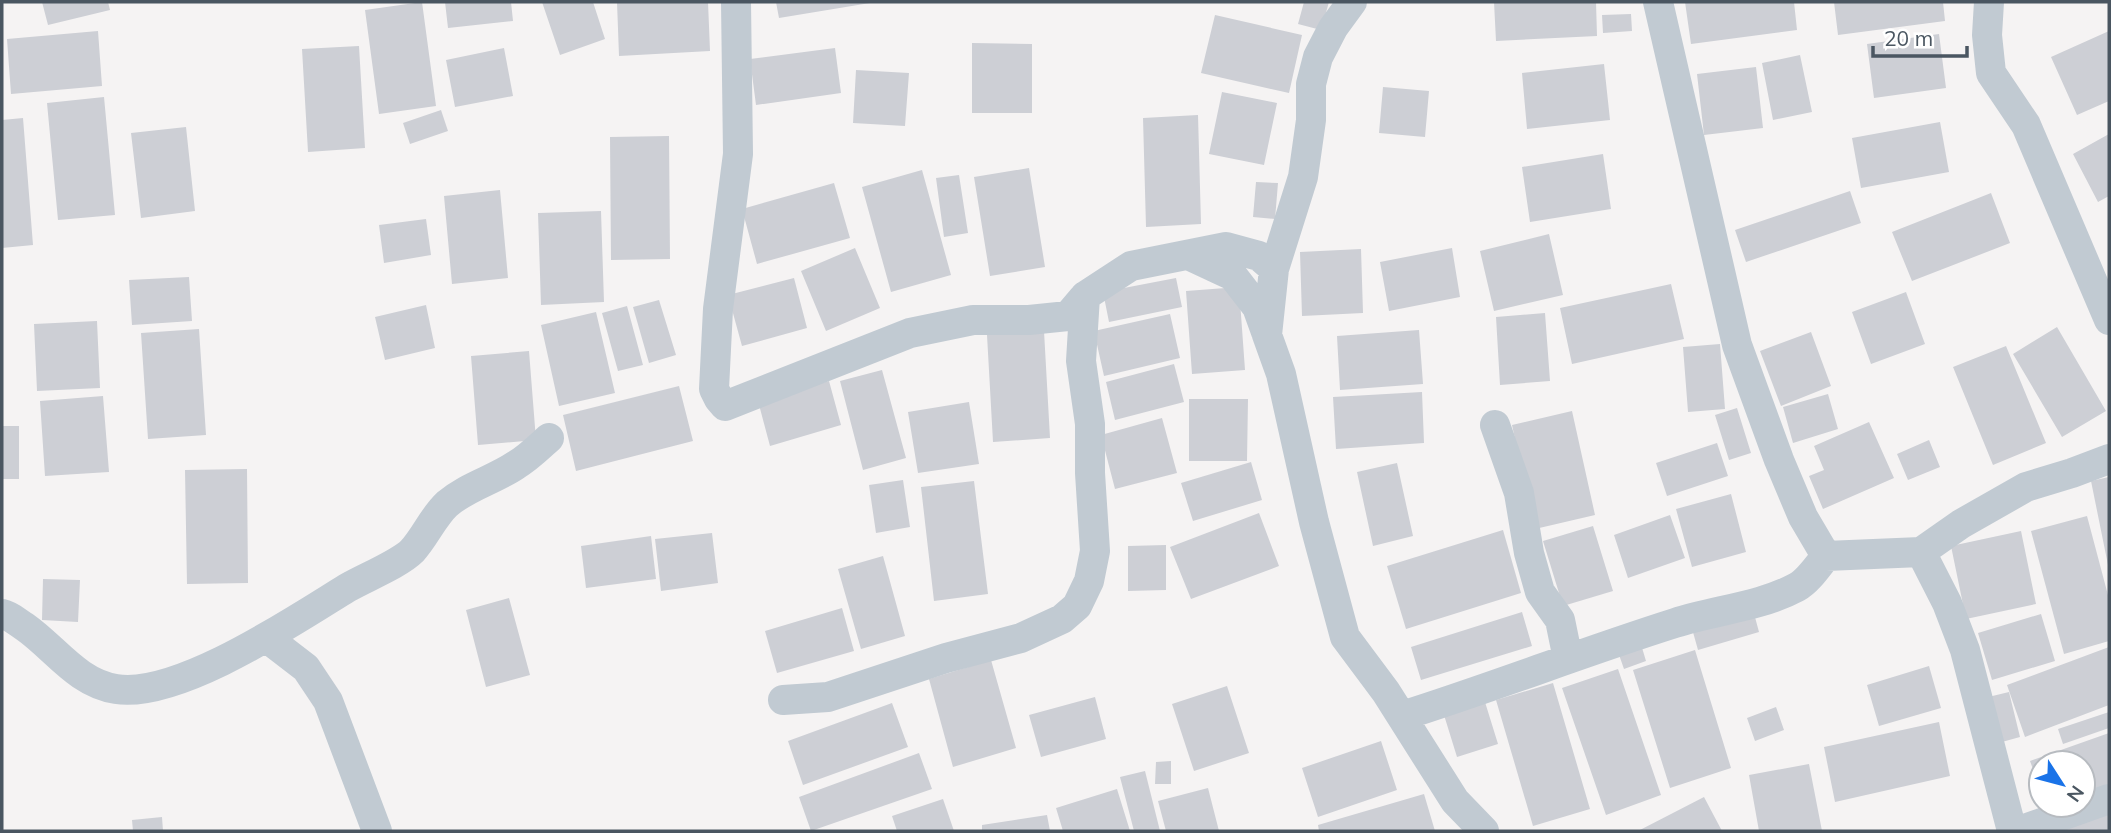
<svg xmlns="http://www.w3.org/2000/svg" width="2111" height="833" viewBox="0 0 2111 833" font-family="Mulish,sans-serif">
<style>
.building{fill:#cdcfd5}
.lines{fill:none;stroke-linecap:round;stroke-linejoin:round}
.minor{stroke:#c1cad2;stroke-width:30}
</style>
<rect width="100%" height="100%" fill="#f5f3f3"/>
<path class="building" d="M42,2h66l2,8 -62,15z
M422,2l14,104 -57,8 -14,-104z
M445,2h66l2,19 -65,7z
M542,2h51l12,37 -45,16z
M617,2h91l2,49 -91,5z
M776,2h93l1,1 -91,15z
M1304,2h25l-8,28 -23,-6z
M1494,2h102l1,34 -101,5z
M1685,2h109l3,28 -106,14z
M1834,2h109l2,19 -107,14z
M1631,14l1,17 -29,2 -1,-18z
M1215,15l87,20 -13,58 -88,-20z
M98,31l4,55 -91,8 -4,-55z
M2109,31v70l-32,14 -26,-58z
M1939,34l7,54 -72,10 -7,-54z
M972,43l60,1v69h-60z
M359,46l6,102 -57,4 -6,-103z
M504,48l9,48 -58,11 -9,-47z
M835,48l6,45 -85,12 -6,-46z
M1800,55l12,57 -39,8 -11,-57z
M1604,64l6,56 -83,9 -5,-56z
M1756,67l7,61 -59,7 -7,-61z
M856,70l53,3 -4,53 -52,-3z
M1383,87l46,4 -4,46 -46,-4z
M1222,92l55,11 -13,62 -55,-11z
M104,97l11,118 -57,5 -11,-117z
M441,110l7,21 -38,13 -7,-21z
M1198,115l3,109 -55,3 -3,-109z
M23,118l10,127 -31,3v-128z
M1940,122l9,50 -88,16 -9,-50z
M186,127l9,84 -54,7 -10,-85z
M2109,134v62l-11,6 -25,-48z
M669,136l1,123 -59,1 -1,-123z
M1603,154l8,55 -81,13 -8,-55z
M1029,168l16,99 -55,9 -16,-99z
M922,170l29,105 -60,17 -29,-105z
M959,175l9,58 -24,4 -8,-59z
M1256,182l22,1 -3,36 -22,-2z
M834,183l16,55 -93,26 -15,-55z
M500,190l8,88 -56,6 -8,-88z
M1850,191l11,32 -115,39 -11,-32z
M1991,193l19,50 -98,38 -20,-49z
M601,211l3,91 -63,3 -3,-92z
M426,219l5,36 -47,8 -5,-38z
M1549,234l14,61 -69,16 -14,-60z
M855,248l25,60 -54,23 -25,-60z
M1452,248l8,49 -71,14 -9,-49z
M1361,249l2,64 -61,3 -2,-64z
M189,277l3,44 -60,4 -3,-45z
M794,278l13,50 -65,18 -14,-51z
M1176,278l6,29 -73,15 -6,-30z
M1671,284l13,55 -112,25 -12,-56z
M1239,287l6,83 -53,4 -6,-83z
M1906,292l19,52 -54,20 -19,-52z
M659,300l17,55 -27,8 -16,-56z
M426,305l9,43 -50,12 -10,-43z
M627,306l16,59 -25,6 -16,-58z
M596,312l19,81 -56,13 -18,-81z
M1545,313l5,68 -50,4 -4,-68z
M1170,314l10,44 -76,18 -10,-45z
M97,321l3,67 -63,3 -3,-67z
M2057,327l49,84 -44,26 -49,-83z
M199,329l7,106 -58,4 -7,-106z
M1419,330l4,54 -83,6 -3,-54z
M1044,331l6,107 -57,4 -6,-107z
M1811,332l20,54 -50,20 -21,-55z
M1720,344l5,65 -37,3 -5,-65z
M2006,346l40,97 -53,22 -40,-98z
M529,351l7,89 -58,5 -7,-89z
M1174,364l10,38 -69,18 -9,-38z
M882,370l24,88 -43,12 -23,-89z
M829,381l12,44 -71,21 -12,-45z
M679,386l14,55 -117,30 -13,-56z
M1422,392l2,51 -88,6 -3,-52z
M1828,394l10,35 -45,14 -10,-36z
M103,396l6,76 -64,4 -5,-75z
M1189,399h59l-1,62h-58z
M969,402l10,62 -61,9 -10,-61z
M1737,408l14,45 -22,7 -14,-45z
M1572,411l23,104 -60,14 -23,-104z
M1162,418l15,55 -62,16 -14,-54z
M1869,422l25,56 -71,31 -14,-33 15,-6 -10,-24z
M2,426h17v53h-17z
M1929,440l11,27 -32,13 -11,-26z
M1717,443l11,33 -61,20 -11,-33z
M1251,462l11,38 -69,21 -12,-38z
M1397,463l16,73 -40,10 -16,-74z
M247,469l1,114 -61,1 -2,-114z
M2109,477v88h-1l-17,-84z
M903,480l7,47 -34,6 -7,-48z
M974,481l14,113 -54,7 -13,-114z
M1731,494l15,58 -54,15 -16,-58z
M1259,513l20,53 -88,33 -21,-52z
M1670,515l15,43 -57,20 -14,-43z
M2087,516l22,83v42l-45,13 -33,-123z
M1593,526l20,65 -50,15 -20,-65z
M1503,530l18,63 -115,36 -19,-63z
M2021,531l15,73 -70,15 -15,-73z
M712,533l6,50 -57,8 -6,-52z
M651,536l5,43 -70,9 -5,-42z
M1166,545v45l-38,1v-45z
M883,556l22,80 -44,13 -23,-80z
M43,579l37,1 -2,42 -36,-2z
M509,598l21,77 -44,12 -20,-77z
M1752,606l7,26 -61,18 -7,-25z
M842,608l12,43 -77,22 -12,-42z
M1522,612l10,34 -111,34 -10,-33z
M2041,614l14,47 -63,19 -14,-47z
M1640,641l6,20 -22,8 -7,-20z
M2109,647v58l-84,32 -18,-52z
M1695,650l36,118 -61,20 -37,-118z
M991,660l25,88 -63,19 -24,-88z
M1929,666l12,42 -62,18 -12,-41z
M1618,669l43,126 -55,20 -44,-127z
M1553,683l37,126 -57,17 -37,-126z
M1227,686l22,67 -55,18 -22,-67z
M2009,692l11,45 -29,8 -11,-46z
M1095,697l11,42 -65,18 -12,-42z
M1485,702l13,42 -41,13 -13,-42z
M892,703l16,44 -105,38 -15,-44z
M1776,707l8,23 -29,11 -8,-23z
M2109,712v16l-46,16 -5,-15z
M1939,722l11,54 -115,26 -11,-55z
M2109,733v59l-26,10v-39h-42v28l-11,-30z
M1381,741l16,49 -79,27 -16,-49z
M919,753l13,36 -121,42 -12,-34z
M1171,761v23h-16l1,-22z
M1809,764l13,67h-63l-10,-56z
M1145,771l15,60h-26l-14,-54z
M1208,788l11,43h-53l-8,-30z
M1117,789l13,42h-67l-7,-23z
M1424,794l11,37h-116l-1,-6z
M1704,797l18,34h-84z
M943,799l11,32h-57l-5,-15z
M2109,811v20h-64z
M1047,815l3,16h-68v-6z
M162,817l1,14h-30l-1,-11z"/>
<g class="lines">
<path class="minor" d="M736,2l2,152 -20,155 -4,80 5,10 6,7 185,-73 63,-13h56l39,-4 17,-20 46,-30 95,-19 33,9 15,13
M1352,2l-19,26 -15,29 -7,27v36l-8,57 -29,92 -7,66 14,39 33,148 31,115 41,55 69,109 29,30
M1658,2l79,343 42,115 24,57 23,39
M1989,2l-2,33 4,38 35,52 83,195
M1188,255l45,21 24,31 9,25
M1495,425l24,68 10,60 11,39 20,28 8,39
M1921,552l26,51 18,47 47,181
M2,614c9,2 15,8 23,13 30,21 52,56 91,62 62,10 179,-69 231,-101 17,-10 52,-24 65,-37 13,-14 21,-34 35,-47 21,-18 47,-24 69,-39 12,-7 23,-18 33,-27
M267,638l39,30 22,33 49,130
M783,700l45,-3 118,-39 75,-20 41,-19 15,-13 12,-25 6,-30 -5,-78v-49l-9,-63 4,-65
M1402,716c92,-29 181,-64 273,-93 40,-13 85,-16 122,-36 11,-6 21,-21 29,-31l95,-4 40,-28 65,-37 46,-14 37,-14
M2019,831l90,-32"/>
</g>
<rect width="2111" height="833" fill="none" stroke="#4a5661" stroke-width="7"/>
<g transform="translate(2062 784) rotate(126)"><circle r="33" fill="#ffffff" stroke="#b7bbc0" stroke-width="2"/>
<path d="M0-5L12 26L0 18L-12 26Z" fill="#1a73e8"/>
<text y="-10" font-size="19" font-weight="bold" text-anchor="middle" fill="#4a5661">N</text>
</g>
<path d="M1873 46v10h94v-10" fill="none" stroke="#4a5661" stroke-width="3.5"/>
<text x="1884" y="46" font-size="21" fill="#4a5661" stroke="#ffffff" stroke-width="5" paint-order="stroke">20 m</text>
</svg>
